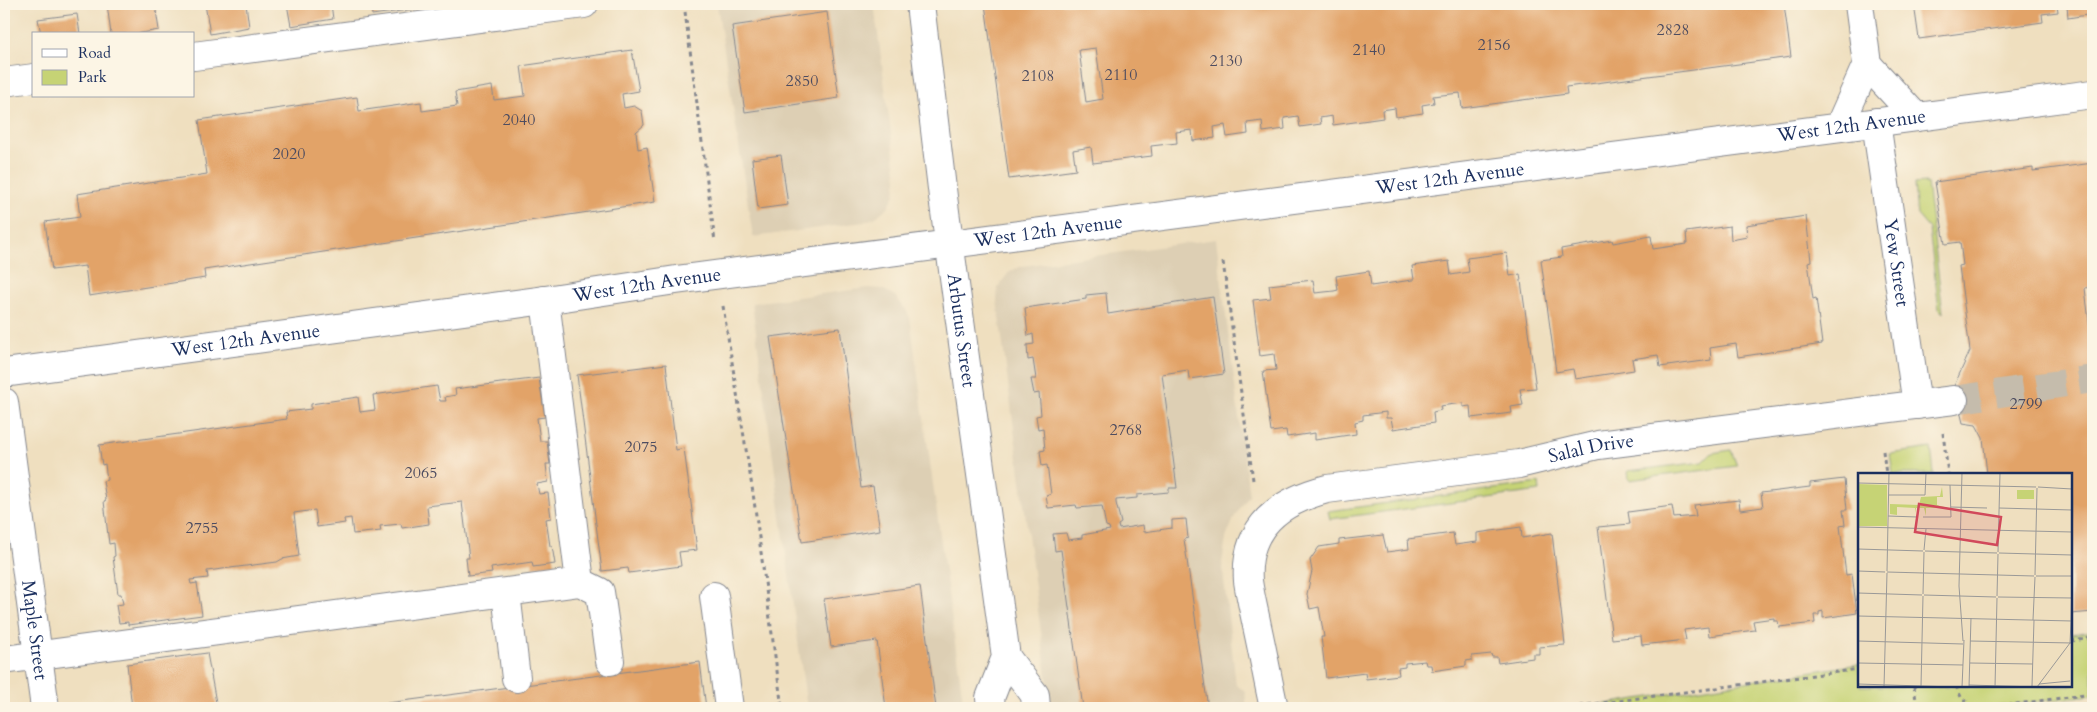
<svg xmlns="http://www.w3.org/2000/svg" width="2097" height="712" viewBox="0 0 2097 712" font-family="Cardo,serif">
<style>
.built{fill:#ddcfb4}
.green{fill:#c6d375;stroke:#70816a}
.building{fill:#e2a367;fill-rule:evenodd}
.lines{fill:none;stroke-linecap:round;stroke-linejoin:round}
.minor-tunnel{stroke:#c5bcac;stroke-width:28;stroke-dasharray:28 14;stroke-linecap:butt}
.minor-casing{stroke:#85878e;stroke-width:30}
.major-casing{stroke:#85878e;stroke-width:30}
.path{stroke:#85878e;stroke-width:3;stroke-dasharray:4 4;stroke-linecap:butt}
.minor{stroke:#fff;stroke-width:28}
.major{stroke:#fff;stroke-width:28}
.labels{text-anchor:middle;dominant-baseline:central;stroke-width:4;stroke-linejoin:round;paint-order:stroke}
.number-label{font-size:16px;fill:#4d4c60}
.street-label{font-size:19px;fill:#1b2f5e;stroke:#fcf5e5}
.inset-road{fill:none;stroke:#9a9998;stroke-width:1}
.view{fill:#d1495b;fill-opacity:0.15;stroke:#d1495b;stroke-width:2.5}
.inset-edge{fill:none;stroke:#1b2f5e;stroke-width:2.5}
</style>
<rect width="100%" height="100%" fill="#fcf5e5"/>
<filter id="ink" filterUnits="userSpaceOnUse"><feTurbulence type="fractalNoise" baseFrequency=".02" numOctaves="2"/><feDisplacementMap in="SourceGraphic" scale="10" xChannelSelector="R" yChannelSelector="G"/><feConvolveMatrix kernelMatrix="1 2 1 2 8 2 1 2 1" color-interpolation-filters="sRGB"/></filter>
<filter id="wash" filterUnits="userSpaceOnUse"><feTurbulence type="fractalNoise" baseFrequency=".0096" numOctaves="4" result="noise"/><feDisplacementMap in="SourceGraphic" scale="20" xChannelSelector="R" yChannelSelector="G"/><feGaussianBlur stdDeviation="1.12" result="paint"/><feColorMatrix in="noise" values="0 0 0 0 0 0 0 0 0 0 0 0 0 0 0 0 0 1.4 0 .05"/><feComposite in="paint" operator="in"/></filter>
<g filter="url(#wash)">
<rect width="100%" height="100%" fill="#efdfbf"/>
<path class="built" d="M717,4h157l23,175 -2,16 -7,12 -12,10 -12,5 -111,15z
M1216,239l33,256 -14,21 -9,22 -4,25 14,122 9,6 2,17h-196l-54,-408 1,-13 12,-16 13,-5z
M868,288l14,1 13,7 11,14 4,8 54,390h-157l-55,-405z"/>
<path class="green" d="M1927,183l16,130 -4,-4 -10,-80 -12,-14 -3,-31z
M1931,448l3,26h-41l-3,-20z
M1731,450l6,16 -108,14 -1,-9 75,-9 9,-9z
M1539,483l1,8 -210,28 -2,-8z
M2093,631v64l-109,13h-404l279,-44 1,22h211v-52z"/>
<g id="blocks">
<path class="building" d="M107,4h48l4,26 -23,4h-25z
M205,4h41l3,23 -39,7z
M287,4h44l2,15 -42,7z
M371,4h43l1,5 -43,6z
M985,4h147l1,3 22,-3h629l7,53 -225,30 1,7 -105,14 -2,-15 -27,3 1,7 -12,2 1,8 -27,4 -1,-9 -13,2 1,8 -50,7 -1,-9 -12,2 1,6 -21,3 -2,-11 -14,2 1,11 -22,3 -1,-11 -15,2 1,11 -21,3 -2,-12 -11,2 1,11 -22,3 -1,-11 -16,2 1,11 -26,3 1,10 -59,7 -2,-16 -18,3 3,20 -67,9zM1096,48l7,51 -17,3 -7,-52z
M1914,4h143l1,8 -16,2 1,8 -124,17z
M2067,4h26v10l-25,4z
M827,12l12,86 -94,14 -13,-86z
M77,14l3,20h-39l-3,-15z
M632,50l7,41 -17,3 2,14 10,-2 8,5 2,14 -8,7 2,17 9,-2 8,55 -451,68 1,8 -116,18 -4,-30 -33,4 -7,-48 35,-5 -3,-23 130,-20 -8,-54 158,-23 2,14 62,-9 1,9 35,-5 -2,-14 37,-6 2,14 31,-4 -4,-30z
M781,155l7,50 -30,4 -6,-50z
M2093,163v124l-8,1 8,68v256l-22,2v-140h-84l-4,-36 -7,-13 -13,-2 -9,-37 16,-35 -11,-85 4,-1 -3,-23 -15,2 -10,-62 98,-14v3z
M1806,216l5,45 -3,1 5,37 3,-1 6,46 -84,13 -2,-13 -26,4 1,12 -51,7 -2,-12 -26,4 2,11 -59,9 -2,-10 -17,3 -15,-112 21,-3 -1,-8 51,-9 1,3 38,-7 2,13 34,-5 -1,-12 44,-6 1,14 16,-3 -1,-12z
M1507,253l3,23 10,-2 16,114 -16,1 3,16 -12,2 1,6 -41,5 -1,-12 -7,1v-4l-23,3 1,4 -8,2 1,11 -41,6 -2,-11h-5v-6l-23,3v5l-8,2 1,12 -41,6v-7l-28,4 -1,-7 -15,2 -8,-61 13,-1 -2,-16 -14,2 -7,-56 18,-2 -2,-13 44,-5 2,13 19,-2 4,-1 -2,-14 33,-5 2,15 41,-6h2l-2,-14 37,-5 2,14 18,-3 -2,-14z
M1106,293l2,21 105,-17 11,77 -35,5 -1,-9 -26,4 15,114h-8v4l-32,3v3l-21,2v3l5,20 -3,2 1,4 24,-4 1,7 28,-4v-8l14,-1 2,19 -4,1 24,169h-125l-22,-158 -6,1 -2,-17 13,-1 2,7 14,-2v-3l28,-5 -1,-3 -3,-1 -4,-20 -25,2 -1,-3 -28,3 -2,-12 5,-2 -4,-29 -5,1 -2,-15 5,-1 -2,-22 -5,1 -2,-13 5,-1 -2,-22 -5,1 -3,-15h5l-3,-20 -5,1 -1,-15 7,-1 -1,-10 -5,2 -3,-28 61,-9v-4z
M840,328l21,160 12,-2 7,44 -78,12 -32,-205z
M666,364l10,86 8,-2 13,102 -18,2 2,14 -52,7 -1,-5 -26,3 -25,-196z
M539,378l6,39 -8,1 3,23h7l3,23h-4l2,18 -11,2 2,10 9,-1 3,25 -5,1 4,27h2l3,18 -22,3 -1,-5 -41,6 1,5 -24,3 -2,-18h3l-7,-56 -35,4 2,18 -27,4 -1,-4 -21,2 1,5 -28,3 -2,-16 -7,1 1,4 -28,4 -2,-17 -21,3 5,43 -17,3 -5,3 -70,9 1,7 -18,2 1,4 6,-1 5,32 -74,10v-3l-9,1 -3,-18 7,-1 -2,-10h-3l-5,-37 2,-1 -1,-13 -5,1 -5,-43 2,-1 -3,-19 4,-1 -2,-16 -3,1 -3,-20 188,-26 -1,-7 25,-3v-5l47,-7 2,15 15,-2 -2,-15 64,-9 3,15h6l-1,-4 11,-2 -1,-6z
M1844,479l3,31h-4l2,15 -5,1 6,49 6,-1 5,39 -34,5v-7l-4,1v3h-5l1,8 -36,4 -1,-6h-4v-3l-21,3 2,9 -46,6 -1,-9 -24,3 2,10 -44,5 -1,-9 -29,3 -14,-112 32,-3 -2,-12 44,-6 2,12 22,-2 -2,-11 45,-5 1,10 23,-3 -2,-14 49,-6v-4z
M1521,527l1,11 30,-5 13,112 -26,2v7h-6v4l-35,5 -1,-6h-5l-1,-3 -19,2v4l-6,1v5l-34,5 -1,-6h-5l-1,-4 -20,2v4l-7,1 1,7 -33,4 -1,-6 -39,5 -5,-41h3l-5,-30 -9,2 -3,-15 5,-23 -2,-11 9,-13 20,-3v-4l44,-5 4,17 22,-3 -1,-10 45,-6 2,12 22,-3v-9z
M920,586l16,122h-50l-9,-67 -46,6 -7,-48z
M207,653l10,55h-85l-5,-44z
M700,662l6,46h-349v-1z"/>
</g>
</g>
<g filter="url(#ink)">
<use href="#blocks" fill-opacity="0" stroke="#85878e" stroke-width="1"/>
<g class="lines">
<path class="minor-tunnel" d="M1954,400l139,-21"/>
<defs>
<g id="minor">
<path d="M194,56l390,-52"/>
<path d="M1867,64l49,53"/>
<path d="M4,82l30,-4"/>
<path id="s1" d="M1876,122l41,283"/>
<path d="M1839,127l28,-63 -8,-60"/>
<path d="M545,300l35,282"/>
<path id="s2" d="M4,373l541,-73 131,-20 1417,-186"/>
<path id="s3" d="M4,402l41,306"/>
<path d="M506,593l10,85"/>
<path d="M714,596l15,112"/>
<path d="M4,660l576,-78 20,10 10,69"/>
<path id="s4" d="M1274,708c-6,-27 -11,-55 -17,-82 -3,-15 -7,-31 -9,-45 -4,-54 32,-80 79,-92l192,-25 79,-19 356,-45"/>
</g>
<g id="major">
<path id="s5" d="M920,4l23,193 63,460 -16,41 1,10"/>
<path d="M1006,657l29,38 1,13"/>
</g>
</defs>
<use href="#minor" class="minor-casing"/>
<use href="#major" class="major-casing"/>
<path class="path" d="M684,4l31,238
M1223,262l30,218
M723,306l30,187 29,215
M1943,433l5,41
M1883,451l3,23
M2071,641l22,-3
M1914,686l3,22
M1956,686l6,13 7,4 1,5
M1564,708l296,-39
M1859,708h27
M1984,708l109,-14"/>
<use href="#minor" class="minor"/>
<use href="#major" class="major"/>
</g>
</g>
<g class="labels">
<g class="number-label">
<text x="1673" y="30">2828</text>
<text x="1494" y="45">2156</text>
<text x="1369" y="50">2140</text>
<text x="1226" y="61">2130</text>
<text x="1121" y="75">2110</text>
<text x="1038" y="76">2108</text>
<text x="802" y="81">2850</text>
<text x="519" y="120">2040</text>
<text x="289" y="154">2020</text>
<text x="2026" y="404">2799</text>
<text x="1126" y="430">2768</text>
<text x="641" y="447">2075</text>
<text x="421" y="473">2065</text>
<text x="202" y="528">2755</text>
</g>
<g class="street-label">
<text stroke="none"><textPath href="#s2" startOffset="1864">West 12th Avenue</textPath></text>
<text stroke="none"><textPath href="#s2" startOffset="1459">West 12th Avenue</textPath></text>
<text stroke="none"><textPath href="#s2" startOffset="1054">West 12th Avenue</textPath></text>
<text stroke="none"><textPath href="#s1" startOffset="142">Yew Street</textPath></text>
<text stroke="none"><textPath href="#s2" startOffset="649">West 12th Avenue</textPath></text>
<text stroke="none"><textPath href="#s5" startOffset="329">Arbutus Street</textPath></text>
<text stroke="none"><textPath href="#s2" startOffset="244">West 12th Avenue</textPath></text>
<text stroke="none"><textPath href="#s4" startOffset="531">Salal Drive</textPath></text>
<text stroke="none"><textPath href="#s3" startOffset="230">Maple Street</textPath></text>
</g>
</g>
<g transform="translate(1858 473)">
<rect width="214" height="214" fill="#efdfbf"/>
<path d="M0,11l29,1v41h-29zM84,14l1,10h-6v8l11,3h-22v8l-2,-8h-8l-1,5v-5l-18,-1v8l-7,-1v-10l29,1 2,-8 19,-1zM159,17h17v9h-17z" fill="#c6d375"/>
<path class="inset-road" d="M104,0l-3,113 4,55M0,10l178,4M180,14l34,2M31,22h36l1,-22M93,34l36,1M141,35l73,2M30,43l29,1M65,44h28l-1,-32M0,54l214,5M0,76l65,2M66,77l2,-21M67,78l72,2M140,79l2,-79M141,80l73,2M0,98l27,1M29,98l2,-98M29,99l147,4M177,102l2,-87M178,103h36M0,120l64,2M65,121l1,-42M66,122l72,2M139,123l1,-42M140,124l74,1M0,143l214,5M175,147l2,-43M213,148l1,-41M0,168l105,3M112,168l102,2M212,170l1,-22M0,190l105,2M112,190l63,1M0,211l96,3M181,211l31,-3M111,212l68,2M63,213l2,-90M174,213l2,-66M26,214l3,-114M104,214l2,-47M111,214l2,-69M137,214l2,-89M179,214l33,-44"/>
<path class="view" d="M61,31l82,13 -4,28 -82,-13z"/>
<rect width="214" height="214" class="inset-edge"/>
</g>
<rect width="2097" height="712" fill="none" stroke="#fcf5e5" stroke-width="20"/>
<rect x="32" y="32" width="162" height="65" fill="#fcf5e5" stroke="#a2a6af"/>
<rect x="42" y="49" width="25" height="8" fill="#ffffff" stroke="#a2a6af"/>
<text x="78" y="58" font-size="15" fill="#1b2f5e">Road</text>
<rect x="42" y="70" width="25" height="15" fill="#c6d375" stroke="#a2a6af"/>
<text x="78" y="82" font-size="15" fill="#1b2f5e">Park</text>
</svg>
